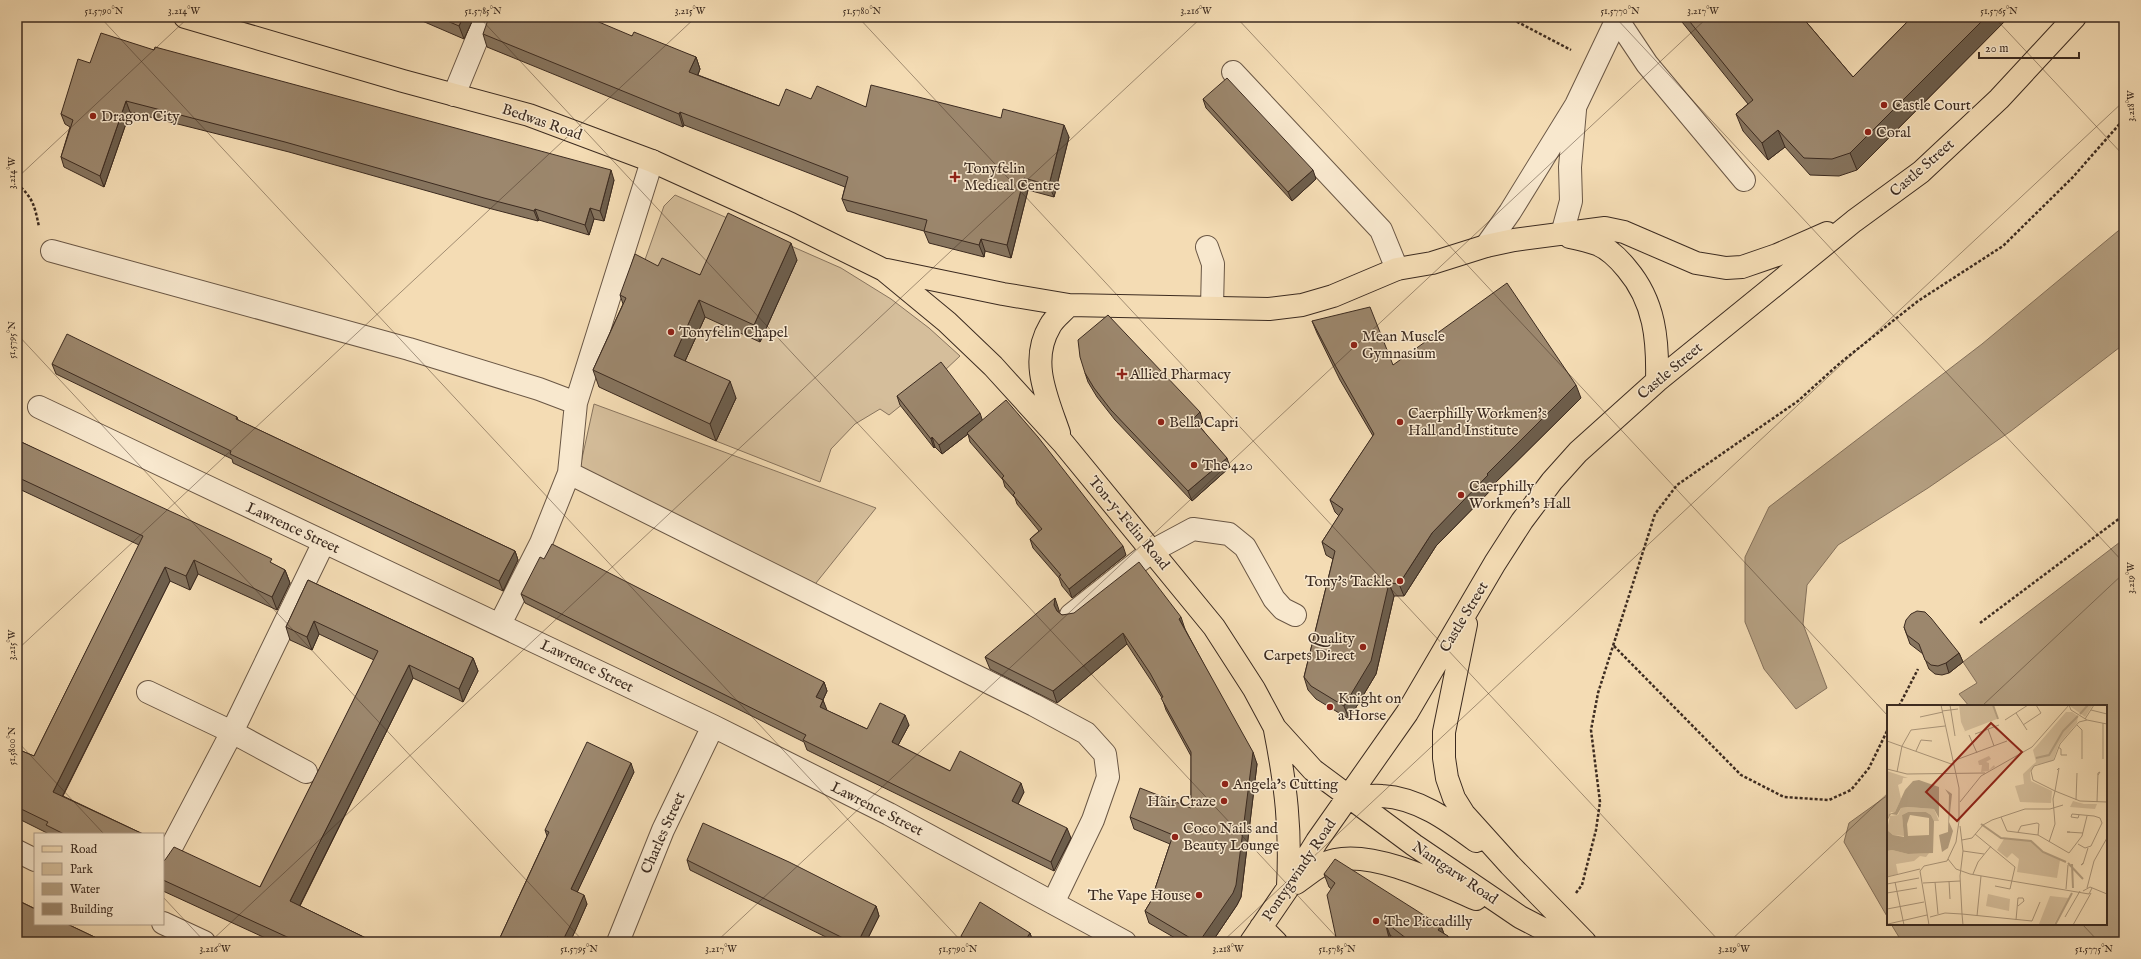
<svg xmlns="http://www.w3.org/2000/svg" width="2141" height="959" viewBox="0 0 2141 959" font-family="'IM FELL English',serif">
<style>
.green{fill:#d5be9b;stroke:#88745e}
.water{fill:#b5a082;stroke:#85715b}
.lines{fill:none;stroke-linecap:round;stroke-linejoin:round}
.minor-casing{stroke:#6a5745;stroke-width:24}
.major-casing{stroke:#3c2b20;stroke-width:24}
.path{stroke:#3c2b20;stroke-width:2.5;stroke-dasharray:3 2;stroke-linecap:butt}
.minor{stroke:#f8e8ce;stroke-width:22}
.major{stroke:#f4dcb4;stroke-width:22}
.wall{fill:#86745e;stroke:#3c2b20}
.shaded-wall{fill:#6d5e4c;stroke:#3c2b20}
.building{fill:#9c876d;stroke:#3c2b20}
.ticks{fill:none;stroke:#3c2b20;stroke-width:1;stroke-opacity:0.45}
.poi-dot{fill:#8f2418;stroke:#f8e8ce;stroke-width:1.5}
.labels{text-anchor:middle;dominant-baseline:central;stroke-width:3;stroke-linejoin:round;paint-order:stroke}
.poi-label{font-size:15px;fill:#3c2b20;stroke:#f8e8ce;text-anchor:start}
.street-label{font-size:15px;fill:#3c2b20;stroke:#f8e8ce}
.inset-river{fill:none;stroke:#b5a082;stroke-width:2}
.inset-road{fill:none;stroke:#aa9579;stroke-width:1}
.view{fill:#8f2418;fill-opacity:0.15;stroke:#8f2418;stroke-width:2}
.inset-edge{fill:none;stroke:#3c2b20;stroke-width:2}
.neatline{fill:none;stroke:#3c2b20;stroke-width:1.5}
.ticks-label{font-size:10px;text-anchor:middle;fill:#3c2b20}
</style>
<rect width="100%" height="100%" fill="#f4dcb4"/>
<filter id="stains"><feTurbulence type="fractalNoise" baseFrequency=".005" numOctaves="4"/><feColorMatrix values="0 0 0 0 .2 0 0 0 0 .09 0 0 0 0 .02 0 0 0 .5 -.17"/></filter>
<radialGradient id="worn" r=".72"><stop offset=".6" stop-color="#630" stop-opacity="0"/><stop offset="1" stop-color="#630" stop-opacity=".3"/></radialGradient>
<path class="green" d="M675,195l166,73 50,31 38,29 31,28 -16,15 -55,44 -9,-6 -25,15 -24,25 -11,33 -104,-41 20,-43 -56,-26 25,-55 2,-25 -66,-21 23,-65z
M594,404l282,104 -64,80 -233,-116z"/>
<path class="water" d="M2124,226v118l-113,87 -83,57 -90,57 -31,40 -4,39 24,64 -31,21 -32,-40 -19,-47v-65l24,-50 213,-163z
M2124,539v403h-222l-11,-18h215v-218h-137l-10,-12 18,-11 -14,-21z
M1888,795v123l-44,-76 5,-19z"/>
<g class="lines">
<defs>
<path id="minor" d="M1617,19l30,45 97,116
M1233,72l148,158 16,39
M454,95l32,-78
M1562,234l9,-33 -1,-34 5,-57
M1486,246l24,-34 66,-107 42,-88
M1207,247l6,17 -1,43
M52,251l357,98 130,40 37,14
M39,407l674,319 176,88 236,128
M569,473l465,232 52,28 19,21 3,23 -15,43 -40,83
M1071,615l81,-64 41,-22 36,5 16,13 29,52 9,10 12,6
M500,624l41,-81 28,-70 7,-70 76,-242
M148,692l84,40 74,40
M17,851l18,9
M163,863l69,-131 92,-190
M163,923l41,19
M618,942l45,-112 50,-104"/>
<path id="major" d="M185,17l218,64 126,34 123,46 139,63 93,46 63,52 46,44 70,77 151,184 40,62 21,39 38,42 101,75 106,72 48,25
M1570,237c9,2 18,4 27,7 12,5 22,15 30,25 28,33 31,71 30,112
M887,270l116,24 66,11 200,4 33,-4 31,-9 64,-27 35,-6 54,-17 28,-6 91,-12 19,4 72,31 30,5 16,-1 35,-12 50,-22
M1059,433c-12,-35 -30,-72 -9,-107 4,-8 13,-14 19,-21
M1466,624l-22,108v26l3,20 7,20 10,16 46,51 75,77
M1275,730c11,56 16,99 13,156
M1347,798c12,-1 24,-3 35,-2 36,2 66,24 94,45
M1296,883c12,-8 24,-20 39,-23 41,-9 104,23 141,39
M1261,927l15,15
M1251,942l37,-54 29,-47 90,-128 88,-150 27,-42 30,-40 26,-29 79,-71 197,-160 67,-49 78,-73 76,-82"/>
</defs>
<use href="#minor" class="minor-casing"/>
<use href="#major" class="major-casing"/>
<path class="path" d="M1508,17l63,33
M17,184c16,13 18,23 22,43
M1980,623l144,-108
M1614,646l127,129 43,22 45,3 22,-10 18,-22 19,-39
M1899,706l19,-37
M1576,893l6,-8 3,-12 11,-43 4,-28 -9,-72 7,-37 57,-179 22,-29 121,-84 42,-38 78,-62 85,-55 70,-69 51,-58"/>
<use href="#minor" class="minor"/>
<use href="#major" class="major"/>
</g>
<path class="wall" d="M413,17h61l-10,22z
M1678,17h124l51,60 59,-60h97l-152,153 -18,6 -29,-1 -25,-28 -17,13 -25,-29 -7,-17 12,-10z
M483,34l149,2 64,21 4,12 -2,6 81,31 32,-7 55,8 203,30 -15,60 -26,-7 -17,68 -26,-7 -1,6 -55,-14 -5,-12 -77,-20 -5,-12 3,-12 -161,-62 -1,2 -196,-80z
M154,50l460,130 -10,41 -10,-2 -5,16 -50,-15 -1,1 -50,-13 -199,-56 -159,-40 -26,75 -40,-20 -3,-10 9,-30 -5,-3 -4,-10 29,-51z
M1203,99l113,80 -24,22 -86,-93z
M797,260l-37,82 -55,-25 -20,44 51,37 -20,43 -117,-54 -6,-17 30,-66 -3,-9 38,-29 42,9z
M1312,321l81,44 188,33 -89,88 1,2 -57,58 -32,50h-10l-18,78 -27,45 -33,-20 -8,-9 -4,-13 29,-118 -7,-4 -4,-13 17,-26 -4,-4 -5,-12 43,-64 -33,-56 -23,-47z
M52,364l185,53 1,3 277,131 3,9 -15,31 -270,-128 -1,-4 -176,-85z
M1085,373l118,49 -4,3 31,42 -38,34 -77,-81 -18,-23 -9,-15z
M897,396l85,24 144,135 -54,43 -10,-12 -3,-8 -26,-30 -3,-9 9,-8 -22,-27 -2,-6 -10,-11 -2,-7 -33,-38 -2,-8 -26,20 -7,-7 -1,1 -34,-43z
M17,440l268,130 5,13 -13,27 -79,-36 -8,16 -20,-9 -107,215 80,38h-94l-32,-16v-69l17,7 105,-211 -122,-57z
M308,580l165,78 5,13 -15,31 -50,-24 -113,228 74,36h-100l-111,-51v-30l97,26 114,-227 -55,-26 -7,16 -22,-10 -4,-13z
M521,594l303,88 3,9 -4,9 3,10 41,19 42,-4 -11,20 52,26 74,21 -6,12 53,34 -17,33 -247,-121 -3,-8 -279,-139z
M1059,610v3l3,2 123,14 72,135 -16,133 -4,8 -25,37h-30l-33,-19 -4,-12 6,-10 19,-57 -36,-15 -4,-12 61,-9v-52l-25,-46 -4,-12 -8,-13 -27,-41 -70,59 -67,-34 -5,-12z
M1904,627l55,26 4,9 -14,11 -7,2 -7,-1 -6,-5 -6,-15 -13,-10z
M634,772l-57,120 10,12 -17,38h-72l49,-106 -2,-6z
M687,860l189,46 3,10 -13,26h-30l-146,-72z
M1324,874l117,52 3,8 6,8h-51l-70,-55z
M17,900l88,42h-88z
M1030,933l3,9h-70l-2,-6z"/>
<path class="shaded-wall" d="M463,17h11l-10,22 -5,-13z
M1986,17h23l-152,153 -7,-17z
M696,57l4,12 -6,15 -5,-12z
M126,101l4,11 -26,75 -4,-11z
M680,112l4,13 -1,2 -4,-13z
M1064,125l5,12 -15,60 -5,-12z
M1778,130l7,17 -17,13 -6,-17z
M611,170l3,10 -10,41 -4,-10z
M1313,170l3,9 -24,22 -4,-9z
M1024,178l4,12 -17,68 -4,-13z
M590,208l4,11 -5,16 -4,-10z
M535,209l4,11 -1,1 -4,-10z
M981,239l4,12 -1,6 -5,-12z
M791,243l6,17 -37,82 -6,-17z
M699,300l6,17 -25,55 -6,-16z
M730,381l6,17 -20,43 -6,-17z
M1576,385l5,13 -89,88 1,2 -57,58 -32,50 -5,-12 33,-51 55,-59z
M1200,412l3,10 -7,6 -3,-9z
M980,413l3,9 -16,11 1,1 -26,20 -3,-9z
M932,437l3,10 -1,1 -3,-9z
M1227,458l3,9 -38,34 -4,-10z
M1123,546l3,9 -54,43 -3,-9z
M515,551l3,9 -15,31 -4,-10z
M194,560l4,14 -8,16 -4,-14z
M165,567l5,14 -112,224 -5,-13z
M285,570l5,13 -13,27 -5,-13z
M1389,583l5,13 -18,78 -27,45 -5,-13z
M1055,598l4,12v7l-5,-12z
M1181,617l4,12 -6,-10z
M314,621l5,13 -7,16 -5,-13z
M1123,633l4,11 -70,59 -4,-12z
M1959,653l4,9 -14,11 -3,-10z
M473,658l5,13 -15,31 -4,-13z
M409,665l4,13 -118,237 -5,-14z
M824,682l3,9 -7,15 -4,-9z
M823,700l4,10 -4,6 -3,-9z
M905,715l4,10 -14,26 -3,-9z
M1253,752l4,12 -16,133 -4,8 -25,37h-13z
M631,763l3,9 -60,127 -3,-10z
M1021,783l3,9 -9,18 -3,-9z
M1067,828l4,10 -17,33 -3,-9z
M584,895l3,9 -11,25 -6,13h-8z
M876,906l3,10 -13,26h-8z
M1385,922l5,13 2,7h-2z
M1441,926l5,13 2,-3 2,6h-6l-6,-12z
M1030,933l3,9h-9z
M547,937l2,5h-4z"/>
<path class="building" d="M438,17h25l-4,9z
M489,17h98l45,19 2,-4 62,25 -7,15 90,34 7,-17 25,10 6,-13 49,21 5,-22 130,33 2,-9 61,16 -15,60 -25,-7 -17,67 -26,-6 -2,6 -55,-14 3,-11 -85,-21 6,-22 -168,-65 -1,2 -196,-80z
M1686,17h116l51,60 59,-60h74l-136,136 -18,6 -28,-1 -26,-28 -16,13 -26,-29 17,-14z
M101,33l53,17 1,-3 456,123 -11,41 -10,-3 -5,17 -50,-16 -1,2 -50,-13 -199,-56 -159,-41 -26,75 -39,-19 12,-37 -12,-6 17,-55 12,4z
M1227,78l86,92 -25,22 -85,-93z
M728,213l63,30 -37,82 -55,-25 -25,56 56,25 -20,43 -117,-54 33,-72 -6,-3 15,-41 23,12 4,-8 38,17z
M1507,283l69,102 -89,89 1,1 -56,58 -33,51 -10,-1 -18,78 -27,45 -33,-20 -7,-9 31,-126 -13,-9 21,-33 -13,-9 44,-66 -38,-67 -24,-46 58,-14 23,58z
M1108,315l92,97 -7,7 34,39 -39,33 -77,-81 -17,-22 -9,-15 -5,-16 -2,-17z
M67,334l170,83 -1,2 279,132 -16,30 -269,-127 1,-3 -179,-87z
M941,362l39,51 -41,32 -7,-8 -1,2 -34,-43z
M1006,400l32,37 85,109 -54,43 -10,-13 2,-1 -31,-36 12,-10 -29,-34 2,-2 -13,-15 2,-2 -37,-43z
M17,440l213,99 42,20 -2,3 15,8 -13,27 -78,-37 -8,16 -21,-9 -112,225 90,42h-79l-18,-9 2,-3 -31,-15v-58l17,7 109,-220 -126,-59z
M552,544l272,138 -8,15 7,3 -3,7 47,22 13,-26 25,12 -13,27 58,29 10,-20 61,32 -9,18 55,27 -16,34 -248,-122 3,-5 -285,-141 19,-37 4,2z
M1139,562l42,55 -2,2 74,133 -17,133 -3,8 -34,49h-2l-52,-31 6,-10 22,-66 -43,-18 10,-29 51,20v-56l-30,-54 2,-1 -13,-24 -27,-40 -70,58 -68,-34 70,-59 -1,7 3,6 5,4 12,-2z
M308,580l165,78 -14,31 -50,-24 -119,236 84,41h-76l-135,-62v-19l2,-1 9,-13 86,40 118,-236 -64,-30 -7,16 -21,-10z
M1917,611l8,1 6,6 28,35 -13,10 -8,3 -7,-1 -6,-5 -6,-16 -12,-9 -3,-8 2,-7 5,-6z
M587,742l44,21 -60,126 13,6 -11,25 -11,22h-5l-10,-5 -2,5h-47l51,-110 -4,-2z
M703,823l86,39 87,44 -18,36h-7l-164,-82z
M1335,859l106,67 -3,4 10,6 -4,6h-33l-26,-20 5,20h-53l-10,-47 8,-12 -11,-9z
M17,900l18,9v15h32l38,18h-78l-10,-4z
M980,902l50,31 -6,9h-58l1,-2 -6,-4z"/>
<path class="ticks" d="M100,17l862,925M479,17l862,925M858,17l862,925M1236,17l652,699M1615,17l509,546M1994,17l130,139M17,178l172,-161M17,334l567,608M17,650l679,-633M1982,706l142,-133M17,741l87,93M163,897l42,45M2082,924l17,18M210,942l992,-925M716,942l992,-925M1222,942l902,-841M1729,942l159,-149"/>
<g class="poi-dot">
<circle cx="1884" cy="105" r="4"/>
<circle cx="93" cy="116" r="4"/>
<circle cx="1868" cy="132" r="4"/>
<path d="M953 171h4v4h4v4h-4v4h-4v-4h-4v-4h4z"/>
<circle cx="671" cy="332" r="4"/>
<circle cx="1354" cy="345" r="4"/>
<path d="M1120 368h4v4h4v4h-4v4h-4v-4h-4v-4h4z"/>
<circle cx="1161" cy="422" r="4"/>
<circle cx="1400" cy="422" r="4"/>
<circle cx="1194" cy="465" r="4"/>
<circle cx="1461" cy="495" r="4"/>
<circle cx="1400" cy="581" r="4"/>
<circle cx="1363" cy="647" r="4"/>
<circle cx="1330" cy="707" r="4"/>
<circle cx="1225" cy="784" r="4"/>
<circle cx="1224" cy="801" r="4"/>
<circle cx="1175" cy="837" r="4"/>
<circle cx="1199" cy="895" r="4"/>
<circle cx="1376" cy="921" r="4"/>
</g>
<g class="labels">
<g class="poi-label">
<text x="1892" y="105">Castle Court</text>
<text x="101" y="116">Dragon City</text>
<text x="1876" y="132">Coral</text>
<text x="964" y="168">Tonyfelin<tspan x="964" dy="17">Medical Centre</tspan></text>
<text x="679" y="332">Tonyfelin Chapel</text>
<text x="1362" y="336">Mean Muscle<tspan x="1362" dy="17">Gymnasium</tspan></text>
<text x="1130" y="374">Allied Pharmacy</text>
<text x="1408" y="413">Caerphilly Workmen's<tspan x="1408" dy="17">Hall and Institute</tspan></text>
<text x="1169" y="422">Bella Capri</text>
<text x="1202" y="465">The 420</text>
<text x="1469" y="486">Caerphilly<tspan x="1469" dy="17">Workmen's Hall</tspan></text>
<text x="1392" y="581" text-anchor="end">Tony's Tackle</text>
<text x="1355" y="638" text-anchor="end">Quality<tspan x="1355" dy="17">Carpets Direct</tspan></text>
<text x="1338" y="698">Knight on<tspan x="1338" dy="17">a Horse</tspan></text>
<text x="1233" y="784">Angela's Cutting</text>
<text x="1216" y="801" text-anchor="end">Hair Craze</text>
<text x="1183" y="828">Coco Nails and<tspan x="1183" dy="17">Beauty Lounge</tspan></text>
<text x="1191" y="895" text-anchor="end">The Vape House</text>
<text x="1384" y="921">The Piccadilly</text>
</g>
<g class="street-label">
<text transform="translate(542 122) rotate(19)">Bedwas Road</text>
<text transform="translate(1922 168) rotate(-41)">Castle Street</text>
<text transform="translate(1670 371) rotate(-40)">Castle Street</text>
<text transform="translate(1129 523) rotate(50)">Ton-y-Felin Road</text>
<text transform="translate(293 528) rotate(25)">Lawrence Street</text>
<text transform="translate(1464 617) rotate(-59)">Castle Street</text>
<text transform="translate(587 666) rotate(26)">Lawrence Street</text>
<text transform="translate(877 809) rotate(27)">Lawrence Street</text>
<text transform="translate(663 833) rotate(-66)">Charles Street</text>
<text transform="translate(1299 870) rotate(-56)">Pontygwindy Road</text>
<text transform="translate(1455 873) rotate(34)">Nantgarw Road</text>
</g>
</g>
<g transform="translate(1887 705)">
<rect width="220" height="220" fill="#f4dcb4"/>
<path d="M72,0h34l4,14 -34,13 2,-1 -4,-9zM206,0l-8,12 -15,-11v-1zM179,7h6l6,4 -1,7 -18,21 -6,17 -18,4 -5,7 1,9 21,10 -1,12 -31,-1 -5,-16 9,-2 -1,-10 13,-12 -3,-12zM102,51l2,3 -5,3 3,1v7l5,-5 1,2 -7,4 -7,1 1,-7h-3l-1,-4zM0,66l21,7h-5l-1,5 -4,2 3,14 -6,13h-4l-4,6zM186,96l11,3h13l-2,5 -25,-2zM21,102l26,2 5,12h-5l-3,-6 -5,-3h-18l-6,3 2,21 -11,-1 -6,-5 3,-14 8,-1 3,-7zM117,134l27,2 12,11 17,8 -3,18 -40,-6 2,-13 -7,-6 -5,5 -10,-8zM5,145l16,4 21,-1 -3,4 -6,-1 -6,5 -18,3 2,10 -11,3v-26zM101,189l22,5 -1,12 -23,-5zM163,191l19,2 -15,26h-15z" fill="#d5be9b"/>
<path d="M32,75l20,7v31l-5,-9 -26,-2 -7,1 -4,7 -6,-1 -4,7 2,-7 6,-2 10,-22 8,-9zM58,84l7,5 -3,28 4,9 -5,17 -6,4 -3,-17 9,-3 1,-37zM39,107l5,3 3,6 -1,32 -25,1 -16,-4 -5,1v-21l6,5 11,2 -2,-22 6,-3zM23,110l19,3v17l-21,1 -1,-12z" fill="#b5a082" fill-rule="evenodd"/>
<path class="inset-river" d="M106,0l5,14M193,9l8,-9M149,53l13,-3 14,-24 15,-15M94,119l20,14 30,3 12,11 23,10M181,158l15,16M185,159l1,24M168,220l17,-32"/>
<path class="inset-road" d="M63,0l5,31M182,0l2,5 16,10 20,4M204,5l16,4M55,6l16,-2M129,8l11,17M33,12l23,-5M198,14l9,-14M118,15l23,-15M136,20l18,-12 -5,-8M190,20l5,5v29M101,24l6,17M88,29l24,-9M82,30l8,18M0,36l67,24M15,41l9,-16 34,-4M171,42l3,2v6h6M29,46l5,-11 11,1M216,54v-36M66,56l54,-20M0,64l20,5 78,-1M170,65l2,-2 -4,23 25,10 27,1M10,67l5,-26M189,95l1,-27M73,97l21,-26 51,-29 37,-42M210,97l1,-29 2,-1 -2,3M114,112l6,14 31,4 31,18 13,-17 5,-20M131,127l3,-6 16,-3 2,1 -1,11M183,127h-3l16,1M88,129l40,33 -3,13M75,135l10,-2 11,-13 9,-5 33,-11h25l13,-4M162,137l6,-18 -2,-25 2,-8 -22,-11 -2,-9 3,-5 20,-6 6,-16 19,-22 8,-2M191,139l7,4 6,-2 11,-23 -2,-5 -6,-2 -22,-2 -1,3 7,1 1,-3M76,146l21,3M61,154l8,10 14,5 119,20 3,-6M196,158l-2,2 2,-1 5,-16M86,169l5,-12 13,-16M0,172l33,-8M62,176l1,18M8,177l9,43M48,177l3,32M36,178l37,-2M0,179l32,-6M108,181l15,3 2,-9M200,183l7,-27 13,-23M179,184l2,-24M196,186l7,-4 17,7M0,188l30,-5M0,204l37,-7M90,211l4,-40M43,212l15,-4 17,1 -2,-38 3,-25 -3,-25M178,212l15,-26M129,215l2,-22h5l1,3 -6,5M1,219l39,-9M42,220l-9,-54 4,-5 23,-5 9,-19 3,-21v-33l-18,-83M76,220l-1,-11 70,7 8,-19M186,220l18,-32"/>
<path class="view" d="M104,18l31,29 -65,69 -31,-29z"/>
<rect width="220" height="220" class="inset-edge"/>
</g>
<rect width="2141" height="959" fill="none" stroke="#f4dcb4" stroke-width="44"/>
<rect x="34" y="833" width="130" height="92" fill="#f8e8ce" stroke="#ad9c88"/>
<rect x="42" y="846" width="20" height="6" fill="#f4dcb4" stroke="#ad9c88"/>
<text x="70" y="853" font-size="12" fill="#3c2b20">Road</text>
<rect x="42" y="863" width="20" height="12" fill="#d5be9b" stroke="#ad9c88"/>
<text x="70" y="873" font-size="12" fill="#3c2b20">Park</text>
<rect x="42" y="883" width="20" height="12" fill="#b5a082" stroke="#ad9c88"/>
<text x="70" y="893" font-size="12" fill="#3c2b20">Water</text>
<rect x="42" y="903" width="20" height="12" fill="#9c876d" stroke="#ad9c88"/>
<text x="70" y="913" font-size="12" fill="#3c2b20">Building</text>
<path d="M1979 52v6h100v-6" fill="none" stroke="#3c2b20" stroke-width="2"/>
<text x="1985" y="52" font-size="12" fill="#3c2b20" stroke="#f8e8ce" stroke-width="3" paint-order="stroke">20 m</text>
<rect x="22" y="22" width="2097" height="915" class="neatline"/>
<g class="ticks-label">
<text x="104" y="14">51.5790°N</text>
<text x="184" y="14">3.214°W</text>
<text x="483" y="14">51.5785°N</text>
<text x="690" y="14">3.215°W</text>
<text x="862" y="14">51.5780°N</text>
<text x="1196" y="14">3.216°W</text>
<text x="1620" y="14">51.5770°N</text>
<text x="1703" y="14">3.217°W</text>
<text x="1999" y="14">51.5765°N</text>
<text transform="translate(2130 106) rotate(-90)" y="4">3.218°W</text>
<text transform="translate(11 173) rotate(-90)" y="4">3.214°W</text>
<text transform="translate(11 340) rotate(-90)" y="4">51.5795°N</text>
<text transform="translate(2130 578) rotate(-90)" y="4">3.219°W</text>
<text transform="translate(11 645) rotate(-90)" y="4">3.215°W</text>
<text transform="translate(11 746) rotate(-90)" y="4">51.5800°N</text>
<text x="215" y="952">3.216°W</text>
<text x="579" y="952">51.5795°N</text>
<text x="721" y="952">3.217°W</text>
<text x="958" y="952">51.5790°N</text>
<text x="1228" y="952">3.218°W</text>
<text x="1337" y="952">51.5785°N</text>
<text x="1734" y="952">3.219°W</text>
<text x="2094" y="952">51.5775°N</text>
</g>
<rect width="100%" height="100%" filter="url(#stains)"/>
<rect width="100%" height="100%" fill="url(#worn)"/>
</svg>
